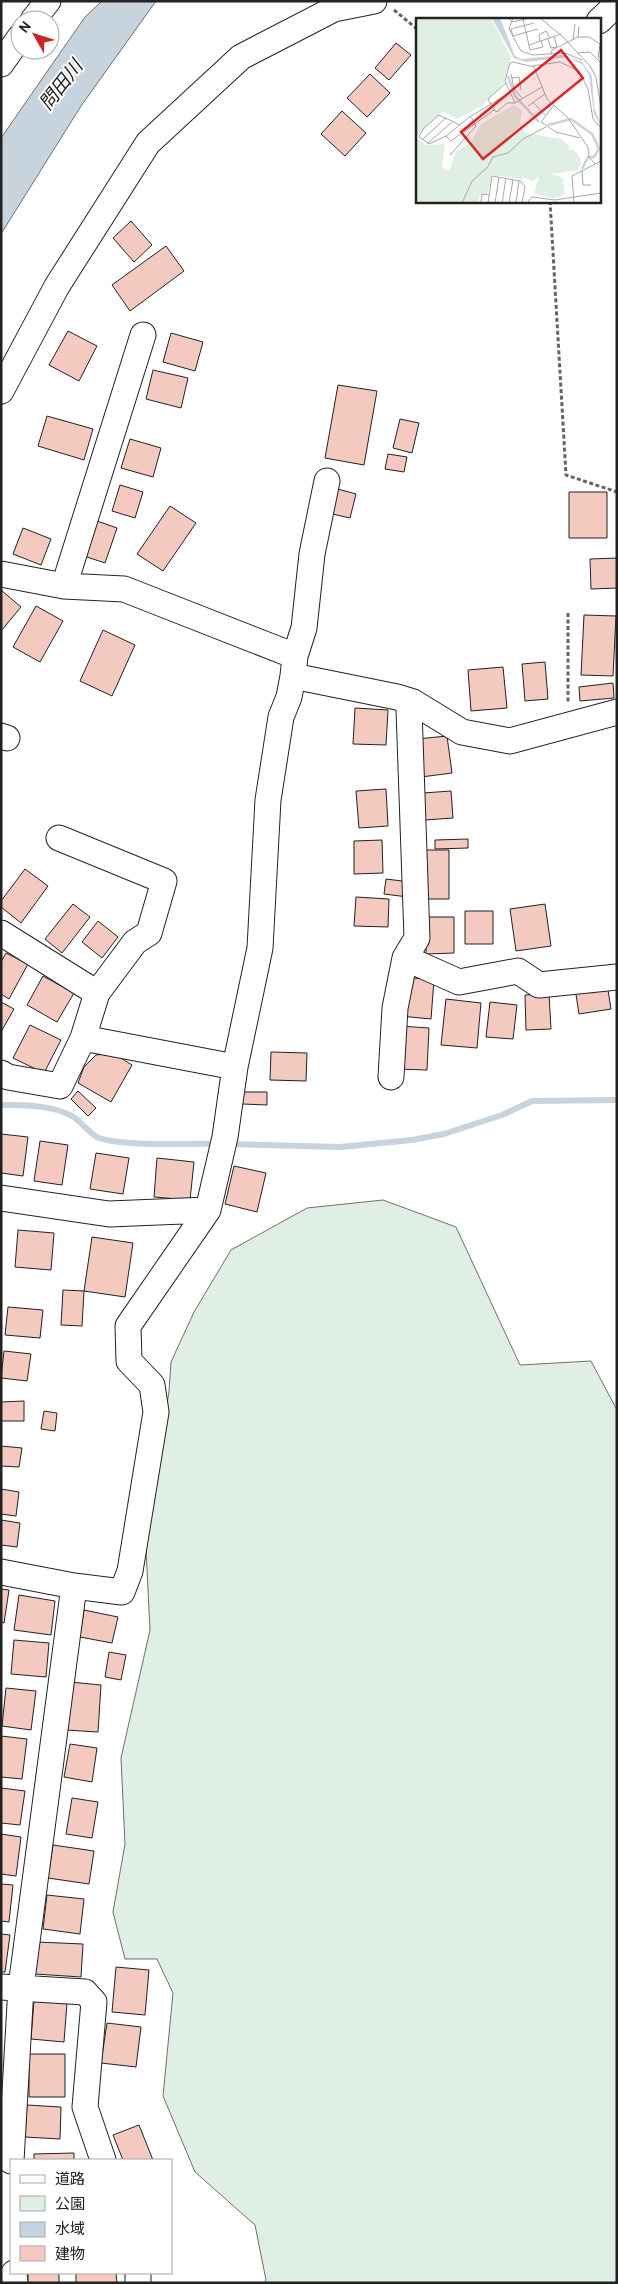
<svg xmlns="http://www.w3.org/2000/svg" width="618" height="2284" viewBox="0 0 618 2284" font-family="Overpass,'Noto Sans JP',sans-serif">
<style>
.green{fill:#e0efe3;stroke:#6f6f6f}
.water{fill:#c7d3dd;stroke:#6f6f6f}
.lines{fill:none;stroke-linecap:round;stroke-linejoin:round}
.stream{stroke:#c7d3dd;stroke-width:6}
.building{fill:#f3c9c0;stroke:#222}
.minor-casing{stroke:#222;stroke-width:27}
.path{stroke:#646464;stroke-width:3;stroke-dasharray:4 2.5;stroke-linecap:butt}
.minor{stroke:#fff;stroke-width:25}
.labels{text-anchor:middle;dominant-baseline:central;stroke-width:4;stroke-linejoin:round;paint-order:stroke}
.water-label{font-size:19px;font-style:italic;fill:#222;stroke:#fff}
.inset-river{fill:none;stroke:#c7d3dd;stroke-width:2.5}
.inset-road{fill:none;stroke:#a7a7a7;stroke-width:1}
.view{fill:#d62828;fill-opacity:0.15;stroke:#d62828;stroke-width:2.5}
.inset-edge{fill:none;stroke:#222;stroke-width:2.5}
</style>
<rect width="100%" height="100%" fill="#fff"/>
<path class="green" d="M383,1200l73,27 64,138 71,-4 26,49v873h-353l2,-3 -11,-55 -60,-53 -32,-76 10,-103 -16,-34h-32l-12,-47 12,-68 -4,-86 29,-128 -4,-81 23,-158 2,-29 23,-50 37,-62 76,-42z"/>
<path class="water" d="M102,1h54l-75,105 -80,128v-96l84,-121z"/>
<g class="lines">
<path class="stream" d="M1,1105c23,0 51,0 71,11 10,6 17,18 27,22 27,9 88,5 118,6
M227,1144l113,3 72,-7 32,-6 58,-19 30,-14 85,-1"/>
</g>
<path class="building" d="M396,43l15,12 -22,25 -14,-12z
M370,74l20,19 -23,24 -20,-19z
M342,111l24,22 -21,23 -24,-22z
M131,221l21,24 -18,17 -21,-24z
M166,246l18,25 -54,40 -18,-26z
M68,331l29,15 -18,35 -30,-16z
M171,333l32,9 -8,29 -32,-9z
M153,370l35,8 -7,30 -35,-9z
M338,385l39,6 -13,74 -39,-7z
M47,416l46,13 -9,31 -46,-14z
M400,419l19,4 -7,30 -19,-5z
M130,439l31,9 -8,29 -32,-9z
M388,454l19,3 -3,15 -19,-3z
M120,485l23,7 -8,26 -23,-7z
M334,488l22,6 -6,24 -22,-5z
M569,492h38v46h-38z
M170,506l26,17 -33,48 -26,-17z
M97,521l20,7 -12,35 -21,-7z
M23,528l28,11 -10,26 -28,-11z
M617,558v30l-26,1 -1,-30z
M1,590l20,17 -20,24z
M36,606l27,15 -23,41 -27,-15z
M584,615l32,1 -3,60 -32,-1z
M103,630l32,15 -23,51 -32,-15z
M545,662l3,37 -23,2 -3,-37z
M503,667l4,41 -36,3 -3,-41z
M613,683l1,15 -34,3 -1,-14z
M355,708l33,2 -2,35 -33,-1z
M447,736l5,37 -31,4 -4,-38z
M386,789l2,37 -29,2 -3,-37z
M451,791l2,27 -28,2 -2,-27z
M468,839v9l-33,1v-9z
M382,840l1,33 -29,1v-33z
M421,850h28v49h-28z
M25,869l23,17 -27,37 -20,-16v-6z
M386,879l24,3 -2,15 -24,-3z
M356,897l33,2 -1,28 -34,-1z
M73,904l17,13 -28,36 -17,-14z
M545,904l6,42 -35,5 -6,-42z
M465,911h28v33h-28z
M426,917h28v36l-28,1z
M98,921l20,16 -16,21 -20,-16z
M6,953l22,11 -19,35 -8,-5v-32z
M43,976l31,17 -17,29 -30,-17z
M404,977l30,3 -3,39 -31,-3z
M607,984l4,25 -32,5 -4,-26z
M549,994l2,35 -25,1 -1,-35z
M446,999l35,4 -4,45 -36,-3z
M1,1002l13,7 -13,23z
M490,1002l27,3 -4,34 -27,-2z
M30,1025l31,15 -17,33 -31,-15z
M399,1026l30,2 -2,42 -30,-1z
M271,1052l36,1 -1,28 -36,-1z
M113,1053l19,12 -21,37 -33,-19 6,-16 12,-12z
M78,1091l18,17 -8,8 -17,-17z
M242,1092h25v13l-25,-1z
M1,1134l27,3 -5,39 -22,-3z
M40,1141l28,4 -6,40 -28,-4z
M96,1153l33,5 -6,36 -33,-5z
M157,1158l37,4 -4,38 -36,-3z
M234,1166l32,7 -9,39 -32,-8z
M18,1230l36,3 -3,37 -36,-3z
M92,1237l41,6 -8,54 -41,-6z
M63,1290l21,1 -2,35 -21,-1z
M8,1307l35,3 -3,28 -35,-3z
M4,1351l27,3 -4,27 -26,-3z
M24,1401v20h-23v-19z
M44,1411l13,2 -2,18 -14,-2z
M1,1446l21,2 -3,19 -18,-1z
M1,1489l18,3 -3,24 -15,-2z
M1,1520l19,3 -3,24 -16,-2z
M1,1589l8,1 -5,33 -3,-1z
M19,1595l36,6 -4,34 -37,-5z
M84,1610l34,7 -6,26 -32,-6z
M14,1640l35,3 -3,34 -35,-3z
M109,1652l17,3 -5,25 -16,-3z
M70,1682l31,3 -3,47 -32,-2z
M6,1688l30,3 -5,39 -29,-4z
M1,1736l26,3 -5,40 -21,-2z
M70,1744l27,4 -5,34 -28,-5z
M1,1788l24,3 -5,34 -19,-2z
M72,1798l26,4 -6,36 -26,-4z
M1,1834l20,3 -5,39 -15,-2z
M53,1845l41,6 -5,33 -41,-6z
M1,1884l12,1 -4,37 -8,-1z
M47,1895l37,4 -4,35 -37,-5z
M1,1934l9,1 -5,37h-4z
M37,1942l46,2 -2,33 -46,-3z
M116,1967l33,3 -4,45 -33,-3z
M34,2001l33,2 -3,39 -33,-3z
M107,2023l34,4 -5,40 -35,-4z
M29,2054h36v43h-36z
M27,2105l34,2 -1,32 -35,-2z
M139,2125l14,35h-30l-10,-25z
M74,2153v7h-40v-6z
M28,2273h31v10h-31z
M76,2273h40l1,10h-41z"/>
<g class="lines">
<defs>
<path id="minor" d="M33,20l15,-19
M599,21l18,-17
M1,64l19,-27
M1,391l56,-105 91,-143 93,-86 93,-48 40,-8
M1,574l63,12 60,3 171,67 -2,20 -4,21 -8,20 -13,83 -8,148 -25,119 -10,70 -17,73 -80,116 1,35 23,24 4,27 -26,159 -8,21 -48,-6 -73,-14
M64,586l79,-251
M295,656l9,-28 8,-74 15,-73
M293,676l104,21 16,5 49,30 48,9 107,-29
M1,736l6,2
M59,838l105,43 -15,52 -14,9 -38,51 -14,45
M1,933l96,60
M405,958l54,24 59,-11 21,14 78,-8
M1,1073l7,4 52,9 23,-48 152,29
M391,1077l4,-69 10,-50 12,-20 -8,-228 4,-8
M1,1198l108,16 99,-4
M1,1987l84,5 9,10 -9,105 18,53
M11,2161l10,-174 53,-401
M14,2273l1,10
M138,2273v10"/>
</defs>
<use href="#minor" class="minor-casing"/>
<path class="path" d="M394,10l23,19
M550,201l16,274 51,17
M568,613v89"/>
<use href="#minor" class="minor"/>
</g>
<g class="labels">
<g class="water-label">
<text transform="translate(62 86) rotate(-52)">問田川</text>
</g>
</g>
<g transform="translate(416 18)">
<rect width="185" height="185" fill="#fff"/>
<path d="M0,0h75l20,39 -7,26 -21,22 -26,14 -14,-8 -26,25zM98,87l8,5 -2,12 5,11 37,6 8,8 -2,3 5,-1 7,8 1,7 -4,6 -25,4 11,4 2,17 -12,3 -19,-4 5,-18 -6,5 -11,-4 3,9 -5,-7 -28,-4 -5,19 -7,1 -2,8h-62v-65l11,7 18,-1 -3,23 7,4 7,-20 14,-8 11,-19z" fill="#e0efe3"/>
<path d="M76,0h8l15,38 6,3 42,-4 19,7 10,14 2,31 7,18 -7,-11 -5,-39 -6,-10 -15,-8 -42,5 -12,-4z" fill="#c7d3dd"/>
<path class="inset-river" d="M92,58l7,20 24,26M132,107l23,-6 21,15 7,15 -5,8h-6l-6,12"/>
<path class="inset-road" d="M92,0l4,4 14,-3M97,0l-4,11 12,22 12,4 32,-2 17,7M124,0l23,19 27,29 6,11 5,31M107,1l7,31 13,-3 -2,-6M118,5l-23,6 2,7 25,-7M162,19h11l11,7 -2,14M132,21l3,9 6,-1 -3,-11M157,21l2,-15M124,23l-1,-6 7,-4 4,7M152,24l10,-5 1,-11M113,27l32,-11M161,35l13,-1 11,11M135,36l1,-4 16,-8M116,48l28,-4 19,9 9,18 5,30 8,9M95,56l3,15 9,10M96,60l7,-1 2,13M93,75l-41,25 -22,18 5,5 43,-31 3,2 10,-9h8l27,-16M117,84l12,13M99,85l-10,-22 5,-18 3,-1 21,5 13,32 21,19 20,29 1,10 6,7M138,87l-13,17 15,10 24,6M112,88l17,-12M78,92l-6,-11 18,-16M30,118l-17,8 -10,-7 4,-8 16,-14 21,10M7,121l23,-21M12,125l24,-21M34,137l26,-29 -5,-9M166,153l1,14h8M65,184l1,-8 7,1M46,185l10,-22 15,-13 6,-11 15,-4 15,-14 23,-12M72,185l4,-27 28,5 5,6 -3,16M79,185l4,-26M86,185l4,-25M93,185l4,-23M100,185l3,-22M111,185l5,-6 23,3 46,-7M158,185l-2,-27 29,-15"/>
<path class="view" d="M145,32l22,28 -100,81 -22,-27z"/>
<rect width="185" height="185" class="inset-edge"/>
</g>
<rect width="618" height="2284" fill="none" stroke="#222222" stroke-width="5"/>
<rect x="10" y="2159" width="162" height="115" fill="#ffffff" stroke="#a7a7a7"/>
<rect x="20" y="2175" width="25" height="8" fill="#ffffff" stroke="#a7a7a7"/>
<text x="55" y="2184" font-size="15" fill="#222222">道路</text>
<rect x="20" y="2196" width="25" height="15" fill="#e0efe3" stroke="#a7a7a7"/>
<text x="55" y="2209" font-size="15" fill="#222222">公園</text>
<rect x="20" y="2222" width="25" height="15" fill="#c7d3dd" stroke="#a7a7a7"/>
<text x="55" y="2234" font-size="15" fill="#222222">水域</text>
<rect x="20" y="2246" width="25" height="15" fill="#f3c9c0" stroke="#a7a7a7"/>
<text x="55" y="2259" font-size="15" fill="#222222">建物</text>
<g transform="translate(35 35) rotate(309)"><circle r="24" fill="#ffffff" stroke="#a7a7a7"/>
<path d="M0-4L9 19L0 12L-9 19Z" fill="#c62828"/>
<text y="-8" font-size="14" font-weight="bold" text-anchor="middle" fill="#222222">N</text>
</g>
</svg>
